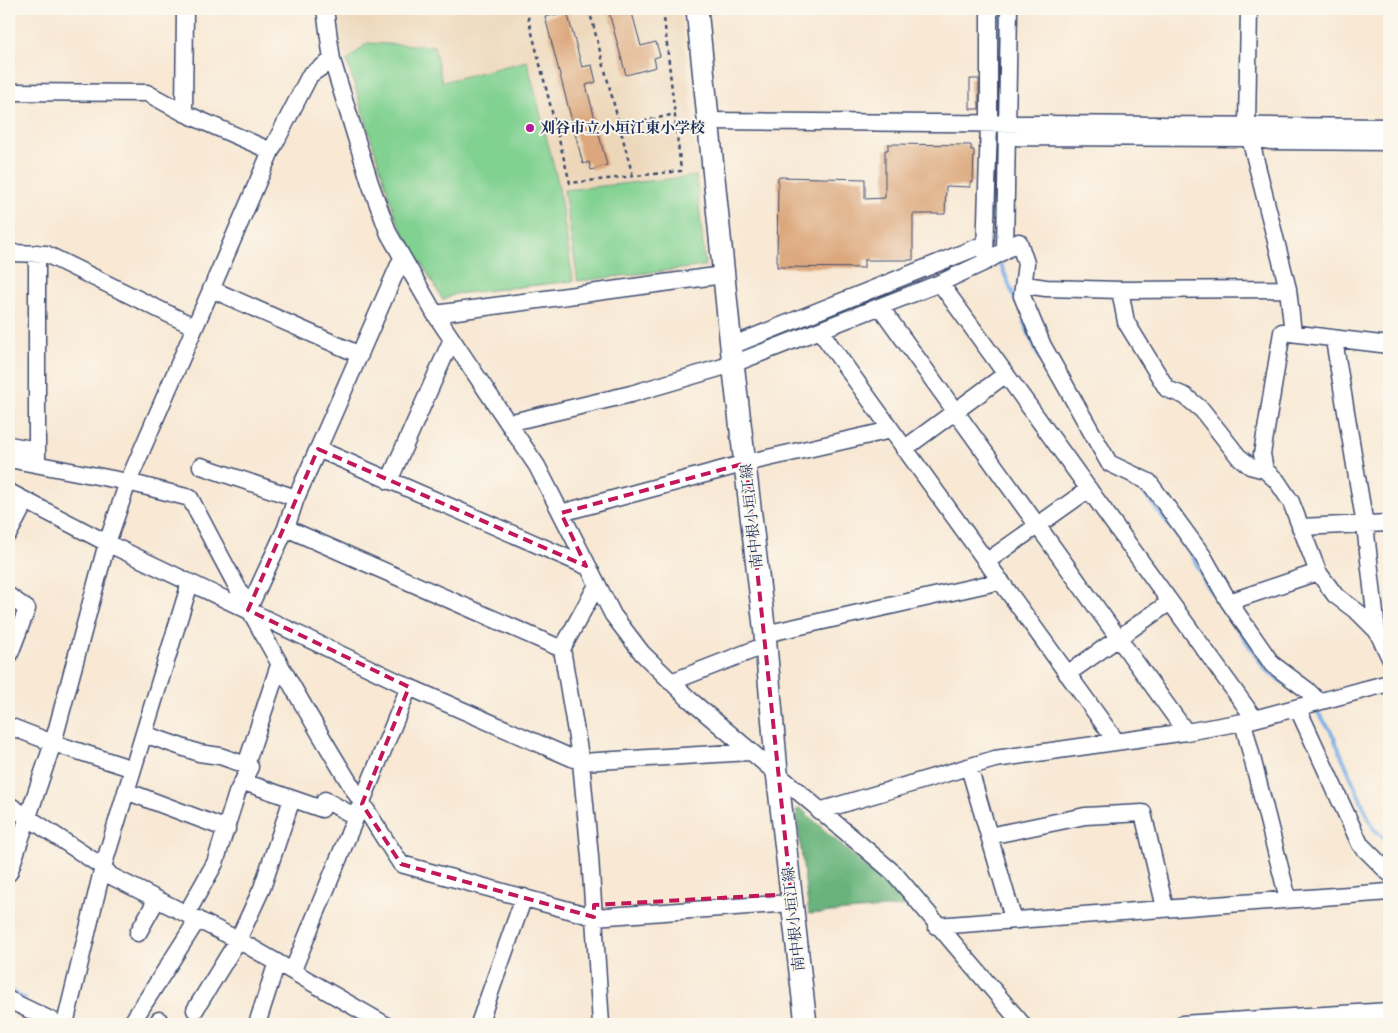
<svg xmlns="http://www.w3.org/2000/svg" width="1398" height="1033" viewBox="0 0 1398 1033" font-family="'IM FELL English','Noto Serif JP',serif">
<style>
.built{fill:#edd7ba}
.green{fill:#81d191;stroke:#4e8078}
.forest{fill:#68b37b;stroke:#42716c}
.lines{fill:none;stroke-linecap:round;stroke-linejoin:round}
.stream{stroke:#79afe7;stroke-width:4}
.building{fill:#dca77c}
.minor-casing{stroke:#3c4b70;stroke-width:19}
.major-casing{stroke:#3c4b70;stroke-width:24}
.path{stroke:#3c4b70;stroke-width:2.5;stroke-dasharray:4 4;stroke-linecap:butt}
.minor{stroke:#fff;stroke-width:16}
.major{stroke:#fff;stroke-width:21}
.marked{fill:none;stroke:#c2185b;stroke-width:4;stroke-dasharray:10 6;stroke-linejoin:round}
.poi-dot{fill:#b5179e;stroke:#fbf7ec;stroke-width:2}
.labels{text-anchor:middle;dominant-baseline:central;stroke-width:4;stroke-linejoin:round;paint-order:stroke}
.poi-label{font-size:15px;font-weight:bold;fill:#1b2f5e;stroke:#fbf7ec;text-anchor:start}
.street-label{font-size:15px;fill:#1b2f5e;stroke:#fbf7ec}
</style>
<rect width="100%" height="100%" fill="#fbf7ec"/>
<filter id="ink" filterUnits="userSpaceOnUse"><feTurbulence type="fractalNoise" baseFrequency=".02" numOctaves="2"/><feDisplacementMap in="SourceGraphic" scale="10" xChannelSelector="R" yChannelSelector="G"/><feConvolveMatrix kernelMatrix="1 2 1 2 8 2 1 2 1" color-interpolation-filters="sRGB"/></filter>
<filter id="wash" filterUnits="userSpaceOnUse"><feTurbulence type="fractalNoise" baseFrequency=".0096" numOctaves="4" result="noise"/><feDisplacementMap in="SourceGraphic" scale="20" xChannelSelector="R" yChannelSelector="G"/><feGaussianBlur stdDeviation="1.12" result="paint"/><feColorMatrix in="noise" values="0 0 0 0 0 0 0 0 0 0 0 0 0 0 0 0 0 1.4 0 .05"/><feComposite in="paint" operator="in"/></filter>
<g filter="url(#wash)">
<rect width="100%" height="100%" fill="#f8e8d4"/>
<path class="built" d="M339,9h342l28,259 -253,27 -14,7 -51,-92 -51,-164z"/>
<path class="green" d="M367,43l67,3 8,36 85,-21 31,122 15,98 -118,13 -12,6 -46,-79 -50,-160z
M696,176l9,90 -127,15 -14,-91z"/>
<path class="forest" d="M800,808l70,63 17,8 24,27 -102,8 -13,-104z"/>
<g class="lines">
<path class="stream" d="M998,119l3,-110
M996,161l2,-33
M995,201v50
M999,260l17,42
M1024,322l13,31 69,119 31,12 55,71 14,28 60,87 19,14
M1318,713l13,18 42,97 16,15
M9,990l16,9"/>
</g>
<g id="blocks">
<path class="building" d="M608,9h23l10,37 15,-4 4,14 -6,2 2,9 -30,8z
M567,12l15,55 10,-2 4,17 -10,3 21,80 -16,5 -2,-8 -6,2 -38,-147z
M970,79h9v30h-9z
M888,144l83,1v5h3l-1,32h-3v5l-24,-1 -1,28h-32v46h-49v8l-87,-1 1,-90 87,2v20l20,-1v-48h3z"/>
</g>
</g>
<g filter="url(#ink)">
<use href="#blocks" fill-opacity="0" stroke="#3c4b70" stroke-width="1"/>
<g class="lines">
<defs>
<path id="minor" d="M185,9l-1,104 87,38
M325,9l7,51 38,123 19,51 46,80 102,152 76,149 29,38 47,46 205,174 128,151
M1249,9l-2,117 41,163 5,44
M9,92l138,1 37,20
M707,121l682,6
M1008,137l242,1 21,3 118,1
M1005,250l4,-241
M9,253l37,1 149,73
M985,254l4,-131v-114
M402,258l-84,191 268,117
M940,283l314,435
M1025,285l21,3 74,2 168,-1
M211,289l149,66
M1120,290l6,32 41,67 18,7 17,14 36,46 12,10 15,4
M881,308l305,424
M435,314l288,-39
M820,331l296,410
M1334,340l31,185 12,106
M1389,345l-107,-13 -20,122 3,16 12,11 14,21 27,70 17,23 24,18 18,18 12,25
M731,346l254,-102
M508,423l123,-29 102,-30 207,-81 45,-21 34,-20 7,21 -4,33 21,50 66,117 40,19 54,74 26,46 43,62 35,26 12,12
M9,445l28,5
M904,449l102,-75
M9,459l119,23 62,16c65,125 133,248 211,366l193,53 198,-14
M37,464v-211
M201,466l95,32
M389,481l63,-142
M9,492l98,51 302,144 172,75 169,-10
M561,513l185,-50 145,-33
M1300,527l89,-4
M286,528l276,121
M9,533l17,-32
M986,562l103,-73
M597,585l-35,64 19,113 9,95 11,167
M9,596l18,13 -18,47
M1229,602l89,-30
M248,610l38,-82 10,-30 22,-49
M765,634l236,-53
M1067,674l103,-72
M671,682l95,-37
M1298,709l62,135 29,29
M1243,722l45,177
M9,726l44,17 80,26
M144,734l55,19 21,3 26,9
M969,767l44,151
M244,782l78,27 3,-9 31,17
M126,791l101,38
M9,805l94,62 8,9 127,64 146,84
M819,811l176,-52 191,-27 57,-10 146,-39
M989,836l96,-20 58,-3 22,95
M9,873l44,-130 54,-200 21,-61 143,-331 39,-76 22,-15
M187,913l28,-50 22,-70 13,-26 -4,-2 33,-100
M936,926l453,-34
M138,933l19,-34
M293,970l116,-283
M9,1000l50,24
M195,1010l43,-70 24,-52 30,-89
M65,1024l38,-157 87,-284
M131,1024l67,-105
M157,1024l2,-4
M257,1024l20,-62
M479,1024l45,-127
M1182,1024l207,-13"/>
<path id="major" d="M697,9l34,337 34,288 12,138 29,252"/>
</defs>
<use href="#minor" class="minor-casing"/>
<use href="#major" class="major-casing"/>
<path class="path" d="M526,9l44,174 111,-12 -18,-162
M589,9l44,168
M620,127l55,-13"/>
<use href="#minor" class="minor"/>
<use href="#major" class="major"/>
</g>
</g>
<path class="marked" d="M318,449l268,117 -25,-53 185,-50 45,431 -197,11v12l-193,-53 -39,-60 47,-117 -161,-77z"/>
<circle class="poi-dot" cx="530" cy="128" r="5"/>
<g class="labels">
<g class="poi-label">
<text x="540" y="128">刈谷市立小垣江東小学校</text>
</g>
<g class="street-label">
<text transform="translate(752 516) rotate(-96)">南中根小垣江線</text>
<text transform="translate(794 919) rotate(-96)">南中根小垣江線</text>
</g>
</g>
<rect width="1398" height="1033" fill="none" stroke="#fbf7ec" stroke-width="30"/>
</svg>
